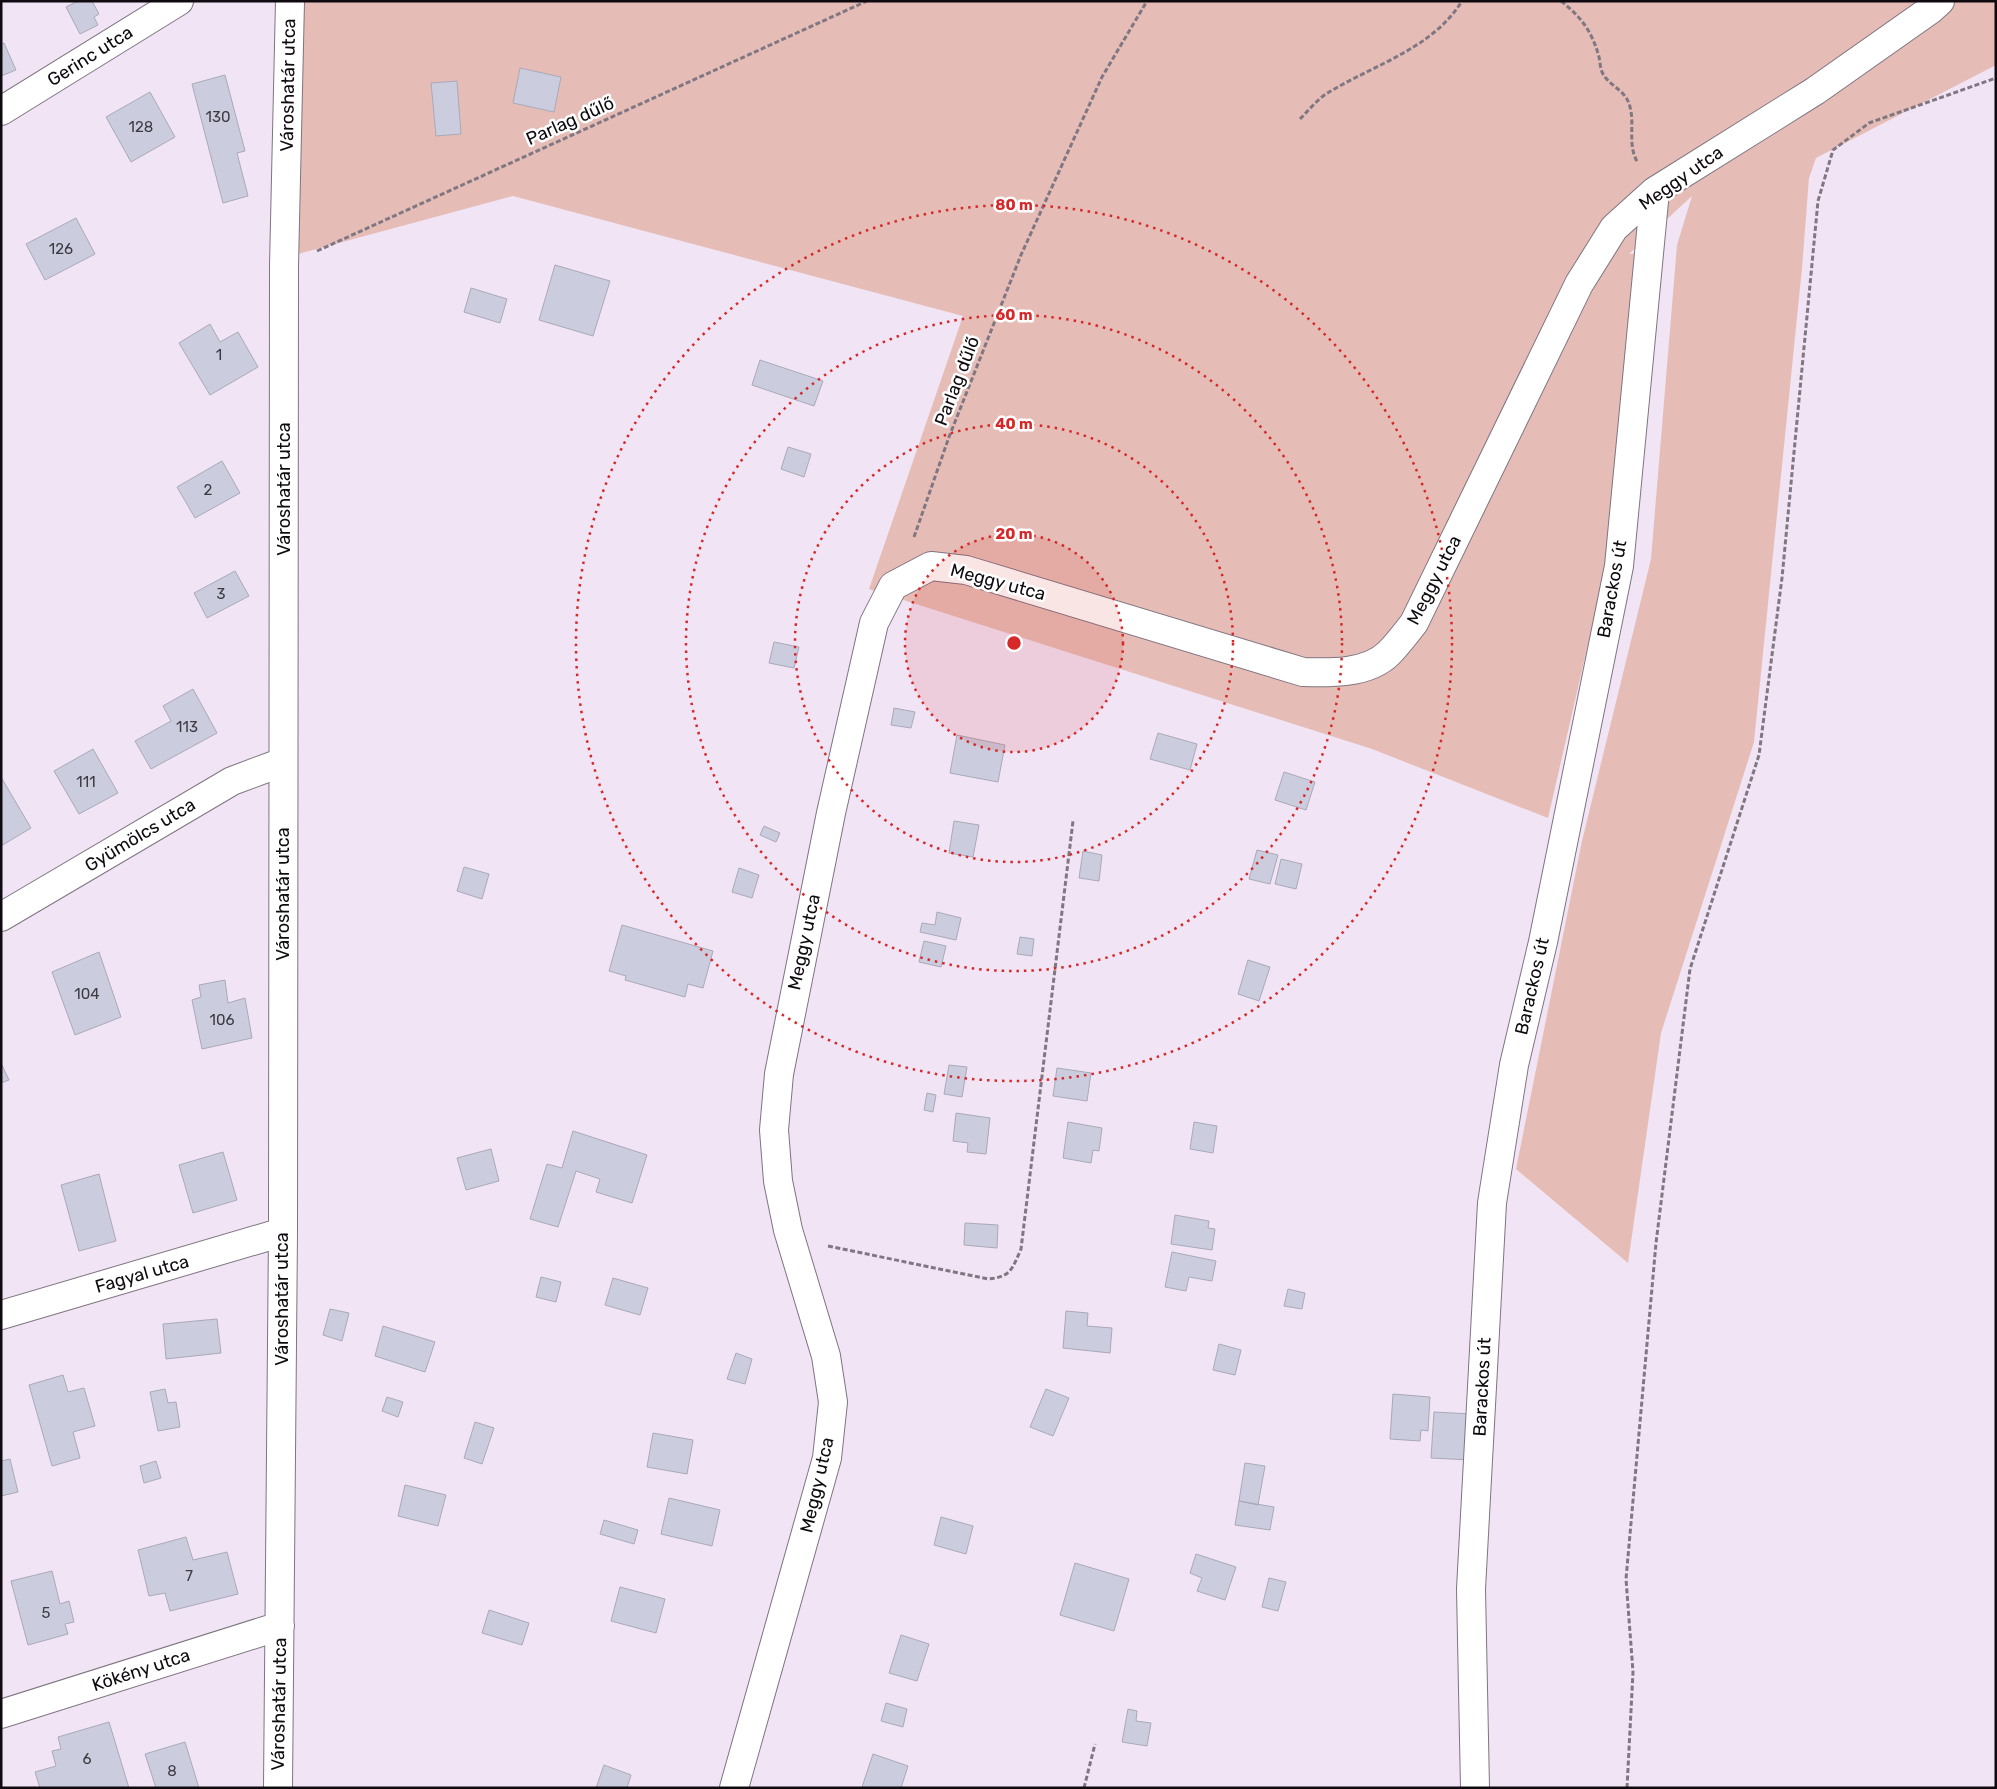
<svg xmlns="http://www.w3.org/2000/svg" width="1997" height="1789" viewBox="0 0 1997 1789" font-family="Rubik,sans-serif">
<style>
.green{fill:#e5bdb6}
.building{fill:#cbccdd;stroke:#a9a9ba}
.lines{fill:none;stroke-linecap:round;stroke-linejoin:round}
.minor-casing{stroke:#7f7481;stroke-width:30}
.path{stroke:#807782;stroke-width:3;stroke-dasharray:5 2.5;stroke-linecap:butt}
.minor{stroke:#fff;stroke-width:28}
.ring{fill:none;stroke:#d62828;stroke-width:2.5;stroke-dasharray:2.5 5}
.labels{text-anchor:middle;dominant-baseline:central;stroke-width:5;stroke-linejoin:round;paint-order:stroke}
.number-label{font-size:15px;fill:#3d3a42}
.street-label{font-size:18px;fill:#0e0a0f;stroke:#fff}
.centre{fill:#d62828;stroke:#fff;stroke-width:2.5}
.ring-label{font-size:15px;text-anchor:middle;font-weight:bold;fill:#d62828;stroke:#fff;stroke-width:5;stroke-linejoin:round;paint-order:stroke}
</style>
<rect width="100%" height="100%" fill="#f1e4f4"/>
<path class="green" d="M299,1h1697v64l-180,93 -7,20 -7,90 -48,474 -93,291 -33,230 -112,-94 66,-328 69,-282 26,-314 15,-49 -63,58 12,-1 -38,326 -55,239 -176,-69 -503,-160 94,-273 -450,-120 -226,61z"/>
<path class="building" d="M78,1h14l7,13 -5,3 4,8 -18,9 -14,-27z
M4,43l12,27 -15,6v-32z
M520,68l41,9 -7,35 -41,-9z
M225,75l20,76 -8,2 11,43 -25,7 -31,-119z
M457,81l4,53 -25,2 -5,-53z
M150,92l25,45 -44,25 -25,-45z
M76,218l19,36 -50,26 -19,-36z
M555,265l55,16 -17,55 -54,-16z
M471,288l36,11 -7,24 -36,-11z
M210,324l10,18 18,-10 20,35 -48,28 -31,-52z
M760,360l63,21 -9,25 -62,-21z
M788,447l23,7 -7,23 -23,-8z
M222,461l18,32 -45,25 -18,-31z
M235,571l14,25 -42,22 -13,-25z
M774,642l25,5 -5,21 -25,-5z
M193,689l24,44 -66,36 -16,-28 36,-20 -8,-15z
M894,708l21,4 -4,16 -20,-3z
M1158,733l39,11 -7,26 -40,-11z
M957,735l48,10 -7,37 -48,-9z
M93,749l25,44 -39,21 -25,-43z
M1284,772l31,10 -9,28 -31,-10z
M1,777l30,51 -30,18z
M954,821l25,4 -6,32 -24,-4z
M764,826l16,7 -4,9 -16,-7z
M1257,850l21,5 -8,29 -21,-5z
M1083,851l19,4 -3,26 -20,-3z
M1281,859l21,5 -6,25 -21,-5z
M464,867l25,7 -7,25 -25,-8z
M739,868l20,7 -7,23 -20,-6z
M937,912l24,6 -5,22 -36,-8 2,-9 13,2z
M622,925l91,26 -10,37 -15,-4 -3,13 -60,-17 1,-4 -17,-5z
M1020,937l14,2 -2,17 -15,-2z
M924,941l22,5 -5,21 -22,-5z
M99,952l22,65 -46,18 -23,-63z
M1248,960l22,7 -11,34 -21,-7z
M225,980l3,23 17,-5 7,40 -50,11 -10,-49 9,-3 -2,-12z
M1,1063l8,17 -8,3z
M949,1065l18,2 -5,30 -18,-3z
M1057,1068l34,5 -4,28 -34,-5z
M927,1093l9,2 -3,17 -9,-2z
M956,1113l34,5 -4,36 -19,-2 1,-9 -15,-2z
M1068,1122l34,6 -3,23 -6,-1 -2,13 -28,-5z
M1194,1122l23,4 -4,27 -23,-4z
M573,1131l74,24 -15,48 -36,-11 4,-13 -24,-8 -18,56 -28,-8 17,-55 15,4z
M491,1149l8,32 -33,9 -9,-32z
M223,1152l14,48 -44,13 -14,-48z
M99,1174l17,67 -37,10 -18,-66z
M1175,1215l34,6 -1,7 7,1 -3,21 -41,-6z
M965,1223l33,2 -1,23 -33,-3z
M1172,1252l44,9 -4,20 -23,-4 -3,14 -21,-4z
M541,1277l20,5 -5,20 -20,-5z
M613,1278l35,10 -8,27 -35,-10z
M1288,1289l17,4 -3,16 -18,-3z
M330,1309l19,4 -7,28 -19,-6z
M1066,1311l22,2 -1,13 25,2 -2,25 -47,-5z
M217,1319l4,34 -55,6 -3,-35z
M383,1326l52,16 -10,30 -50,-16z
M1219,1344l22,6 -6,25 -22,-5z
M736,1353l16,6 -7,25 -18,-5z
M63,1375l5,17 16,-4 11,38 -22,6 7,26 -28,8 -23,-81z
M165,1389l3,14 8,-1 4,25 -22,4 -8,-39z
M1046,1389l23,9 -16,38 -23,-9z
M1393,1394l37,3 -2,34 -7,-1 -1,11 -30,-2z
M387,1397l16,5 -5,15 -16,-6z
M1434,1412l38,2 -2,46 -39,-2z
M475,1422l19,6 -12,36 -18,-6z
M653,1433l40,7 -6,34 -40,-7z
M10,1459l8,33 -17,4v-35z
M156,1461l5,17 -17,5 -4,-17z
M1245,1463l20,3 -7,39 -19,-4z
M405,1485l41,10 -8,31 -40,-10z
M669,1498l51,12 -8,36 -51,-12z
M1239,1501l35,6 -4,23 -35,-5z
M941,1517l32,9 -7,28 -32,-9z
M604,1520l34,10 -4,14 -34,-10z
M186,1537l7,23 34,-8 11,42 -68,17 -5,-18 -16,3 -11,-46z
M1196,1554l40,13 -11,33 -28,-9 5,-13 -12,-5z
M1075,1563l54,16 -15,52 -54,-16z
M52,1571l8,33 9,-3 5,21 -9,2 3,10 -40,11 -17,-64z
M1269,1578l17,4 -8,29 -16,-4z
M620,1587l45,12 -9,34 -45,-12z
M489,1610l40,13 -7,22 -40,-12z
M901,1635l28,9 -12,37 -28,-8z
M886,1703l21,6 -4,18 -22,-6z
M1128,1709l9,2 -1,10 15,2 -4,23 -25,-4z
M109,1722l20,66h-89l-5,-16 21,-6 -4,-15 9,-2 -3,-12z
M185,1742l14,46h-43l-11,-34z
M873,1754l35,12 -7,22 -39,-1z
M604,1765l27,10 -4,13h-31z"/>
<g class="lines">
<defs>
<path id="minor" d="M1,111l178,-110
M1,917l231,-136 51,-19
M1,1315l282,-83
M1,1714l279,-88
M278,1788l5,-556 1,-966 6,-265
M734,1788l93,-330 6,-56 -7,-46 -38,-126 -10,-49 -4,-51 5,-56 52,-261 43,-190 19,-37 38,-20 35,4 337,102c27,1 65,2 86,-19 9,-9 17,-20 25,-30l165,-339 35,-56 41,-37 160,-100 115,-81 10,-9
M1475,1788l-4,-199 21,-386 22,-138 29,-123 76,-376 36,-375"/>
</defs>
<use href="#minor" class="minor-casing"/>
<path class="path" d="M1561,1c20,16 31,30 38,56 1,4 1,10 3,15 7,15 24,17 28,35 5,18 -3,39 8,56
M1300,119c9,-9 19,-22 31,-28 45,-27 102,-43 131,-90
M317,251l550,-250
M914,537l35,-100 72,-182 81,-178 45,-76
M828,1246l160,33c23,-2 24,-10 33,-30l52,-428
M1084,1788l11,-44
M1627,1788l6,-116 -7,-93 30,-336 34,-274 69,-214 23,-177 36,-377 15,-51 36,-27 127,-45"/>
<use href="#minor" class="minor"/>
</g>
<circle cx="1014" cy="643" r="109" fill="#d62828" fill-opacity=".12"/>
<g class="ring">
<circle cx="1014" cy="643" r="109"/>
<circle cx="1014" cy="643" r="219"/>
<circle cx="1014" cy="643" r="328"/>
<circle cx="1014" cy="643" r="438"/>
</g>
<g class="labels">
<g class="number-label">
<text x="218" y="117">130</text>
<text x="141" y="127">128</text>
<text x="61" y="249">126</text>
<text x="219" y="355">1</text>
<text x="208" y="490">2</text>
<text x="221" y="594">3</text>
<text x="187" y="727">113</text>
<text x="86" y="782">111</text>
<text x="87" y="994">104</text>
<text x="222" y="1020">106</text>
<text x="189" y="1576">7</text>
<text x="46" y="1613">5</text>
<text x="87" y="1759">6</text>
<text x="172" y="1771">8</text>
</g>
<g class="street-label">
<text transform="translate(90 56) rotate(-32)">Gerinc utca</text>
<text transform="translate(288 85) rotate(-89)">Városhatár utca</text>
<text transform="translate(570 121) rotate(-24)">Parlag dűlő</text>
<text transform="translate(1681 178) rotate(-35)">Meggy utca</text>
<text transform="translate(957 381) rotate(-69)">Parlag dűlő</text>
<text transform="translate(284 489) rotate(-90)">Városhatár utca</text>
<text transform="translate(1434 580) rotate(-63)">Meggy utca</text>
<text transform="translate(998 582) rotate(15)">Meggy utca</text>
<text transform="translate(1612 589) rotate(-80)">Barackos út</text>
<text transform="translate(140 835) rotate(-31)">Gyümölcs utca</text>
<text transform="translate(283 894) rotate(-90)">Városhatár utca</text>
<text transform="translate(804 942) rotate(-78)">Meggy utca</text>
<text transform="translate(1532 986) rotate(-77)">Barackos út</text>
<text transform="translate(142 1274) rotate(-16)">Fagyal utca</text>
<text transform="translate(282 1299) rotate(-90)">Városhatár utca</text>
<text transform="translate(1482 1387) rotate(-87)">Barackos út</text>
<text transform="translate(817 1485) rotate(-77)">Meggy utca</text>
<text transform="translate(141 1670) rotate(-18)">Kökény utca</text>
<text transform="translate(279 1704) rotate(-89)">Városhatár utca</text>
</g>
</g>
<circle cx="1014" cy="643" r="8" class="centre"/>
<g class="ring-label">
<text x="1014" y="210">80 m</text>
<text x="1014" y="320">60 m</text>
<text x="1014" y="429">40 m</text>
<text x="1014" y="539">20 m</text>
</g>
<rect width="1997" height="1789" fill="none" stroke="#0e0a0f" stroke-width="5"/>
</svg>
